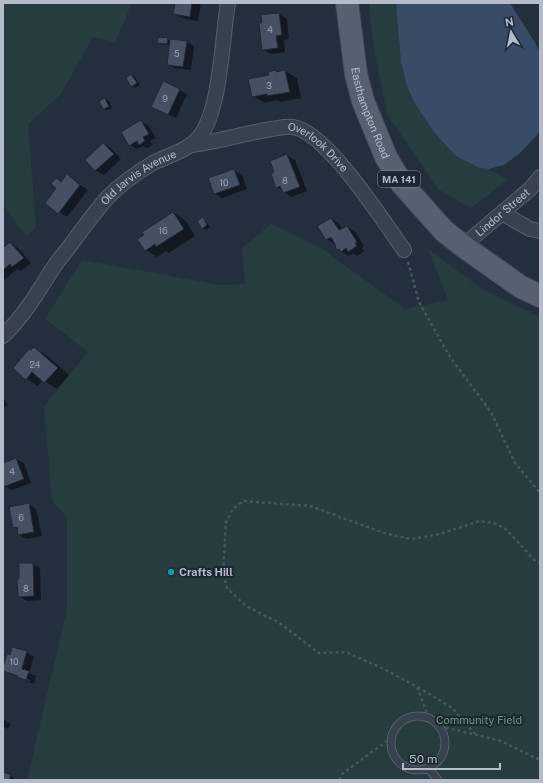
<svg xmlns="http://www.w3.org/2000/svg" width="543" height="783" viewBox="0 0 543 783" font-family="'Public Sans',sans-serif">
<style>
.green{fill:#263c3f}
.water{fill:#394c67}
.shadow{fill:#0007}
.building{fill:#455162;stroke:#1f2835}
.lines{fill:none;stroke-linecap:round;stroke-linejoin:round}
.lane-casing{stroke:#565f6c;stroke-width:9}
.street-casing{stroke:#565f6c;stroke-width:16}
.primary-casing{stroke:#414a57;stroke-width:24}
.path{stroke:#44595c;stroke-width:2.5;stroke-dasharray:3 3;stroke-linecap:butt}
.lane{stroke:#38414e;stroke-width:7}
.street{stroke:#38414e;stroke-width:14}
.primary{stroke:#56606e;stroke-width:22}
.culture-dot{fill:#0f9aa8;stroke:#1d2633;stroke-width:1.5}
.labels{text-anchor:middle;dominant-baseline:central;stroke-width:4;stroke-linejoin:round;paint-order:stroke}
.number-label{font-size:9px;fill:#98a1af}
.shield{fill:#1d2633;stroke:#878f9c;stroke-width:1}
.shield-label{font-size:10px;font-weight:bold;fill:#b4bcc9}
.street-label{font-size:11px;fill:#b4bcc9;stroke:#1d2633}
.poi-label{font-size:11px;font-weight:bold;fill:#b4bcc9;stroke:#1d2633;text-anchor:start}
.park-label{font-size:11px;fill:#6b9a76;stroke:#1d2633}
</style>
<rect width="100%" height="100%" fill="#242f3e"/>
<path class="green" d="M3,3h128l-5,15 -11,24 -22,-5 -33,58 -32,29 8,103 -10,10 -23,-33z
M369,3h27l5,59 79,106 9,1 18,11 -36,28 -33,-19 -51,-75 -14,-70z
M271,224l50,24 84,61 43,-9 -20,-51 54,40 58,28v463h-513l40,-171v-92l-15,-16 -8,-95 44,-54 -43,-33 37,-59 138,25 25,-1 -3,-36z"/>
<path class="water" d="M396,3h114l24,38 6,11v78l-3,5 -18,19 -15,11 -15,4 -9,-1 -24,-12 -23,-25 -19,-29 -7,-16 -6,-24z"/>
<path class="shadow" d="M176,3h25l-3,18 -16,-3 -8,-4z
M279,14l8,5 2,20 -5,1 1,12 -14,2 -8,-5z
M167,39l3,2 16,1 8,4 -3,24 -16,-2 -7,-4 2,-19 -8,-1 -4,-2z
M276,71l2,2 7,-2 12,7 4,20 -21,4 -3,-2 -12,3 -12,-7 17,-20z
M131,75l4,2 5,8 -5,3 -3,-2z
M179,90l8,4 -11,24 -16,-7z
M105,99l4,2 3,8 -5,1 -3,-2z
M141,121l8,5 7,12 -6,3 3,4 -6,3 -4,-2 -6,3 -7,-4z
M103,144l8,4 10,11 -17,16 -8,-4 -10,-11z
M287,156l8,4 12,31 -16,6 -14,-10 -1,-14z
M234,170l8,5 5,14 -25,9 -8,-5z
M67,176l21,14 -21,27 -21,-14z
M174,213l11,7 10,16 -26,17 -3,-2 -9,6 -11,-7z
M203,219l3,2 4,6 -4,3 -4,-2z
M331,219l8,4 3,6 5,-2 8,4 9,15 -2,2 2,3 -7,5 -4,-3 -4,3 -12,-7 1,-3 -2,-3 -2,1 -7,-5z
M10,243l8,5 13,15 -10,8 -4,-2 -14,12v-32z
M34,348l12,7 23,20 -12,14 -14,-9 -5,6 -11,-7 4,-28z
M3,397l5,8 -5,3z
M16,459l8,4 7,20 -19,7 -8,-4 -1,-4v-18z
M28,504l8,5 6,27 -15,3 -8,-4 -1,-6 -4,-2z
M32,564l8,4 1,32 -14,1 -8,-5z
M26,652l8,5 -5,16 7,3 -2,8 -9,-3 5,1 1,-2 -10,-3 2,2 -20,-9 8,-14z
M3,719l8,5 -3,5 -4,-2 -1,3z
M5,773l9,5 -1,2h-10z"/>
<path class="building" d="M175,3h17l-2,14 -17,-3z
M279,13l3,22 -6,1 2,12 -16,2 -3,-27h3l-1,-8z
M158,37l10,1 -1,6 -10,-1z
M170,39l17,2 -4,26 -16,-2z
M276,70v2l9,-2 5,22 -23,4v-2l-15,3 -4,-18 21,-4 -1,-3z
M131,74l6,9 -6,4 -5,-9z
M163,81l17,8 -12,26 -17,-8z
M105,98l4,9 -6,2 -4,-8z
M141,120l8,14 -6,3 2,4 -6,4 -2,-4 -8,5 -8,-14z
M103,143l11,11 -19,17 -10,-11z
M287,154l13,33 -17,6 -3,-7 -4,2 -5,-14 3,-2 -4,-11z
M234,169l6,16 -26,9 -6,-16z
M67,174l13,11 -22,29 -13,-11 11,-15 -5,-4 5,-6 5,4z
M173,212l11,17 -28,18 -1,-3 -10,7 -8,-12 7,-4 -2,-3z
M203,217l4,8 -5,4 -5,-8z
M331,218l8,12 8,-4 10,16 -2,1 2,3 -9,6 -2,-4 -5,4 -2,-3 -2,1 -2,-3 1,-1 -5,-9 -5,3 -9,-14z
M10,242l14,16 -12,9 -2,-3 -7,6v-22z
M34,347l24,21 -14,15 -12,-11 -6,8 -13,-12 16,-19 2,1z
M16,458l8,21 -21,8v-24z
M29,503l5,29 -16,3 -1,-8 -4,1 -4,-21z
M19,563h14l1,33 -16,1 -1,-18h2z
M12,647l15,4 -5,18 7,2 -3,9 -9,-3 1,-1 -15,-5v-4l4,-13 3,1z
M4,772l7,3 -2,5h-6z"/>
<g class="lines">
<defs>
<path id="lane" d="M391 743a27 27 0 1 1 54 0a27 27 0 1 1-54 0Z
M428,768l10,12"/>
<g id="street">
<path id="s1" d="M191,145c27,-3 54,-12 81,-16 7,-1 14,-3 21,-2 34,5 90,94 111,123"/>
<path d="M502,213l28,16 10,2"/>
<path id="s2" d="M463,246l67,-57 10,-12"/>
<path id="s3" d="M3,336c21,-20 35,-44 50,-68 7,-10 15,-19 22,-29 11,-15 22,-30 34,-43 13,-13 29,-24 44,-33 16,-8 35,-12 47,-27 21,-28 22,-98 28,-133"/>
</g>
<g id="primary">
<path id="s4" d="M347,3l9,71 7,27 23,56 16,27 42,47 19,15 58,41 19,9"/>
</g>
</defs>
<use href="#lane" class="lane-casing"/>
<use href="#street" class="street-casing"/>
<use href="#primary" class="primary-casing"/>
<path class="path" d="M408,262l11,40 31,55 41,55 24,51 25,30
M418,687l33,20 24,27
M429,718l-12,-31 -31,-17 -40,-18 -27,1 -41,-31 -32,-16 -19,-18 -4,-15 3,-51 7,-13 10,-8 67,5 74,27 27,6 29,-5 39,-13 15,2 12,6 30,33 4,1
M440,726l61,15 39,19
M339,780l3,-6 49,-36"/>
<use href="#lane" class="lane"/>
<use href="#street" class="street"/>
<use href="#primary" class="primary"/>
</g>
<circle class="culture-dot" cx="171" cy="572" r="4"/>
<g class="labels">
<g class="number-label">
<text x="270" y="29">4</text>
<text x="177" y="53">5</text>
<text x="269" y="85">3</text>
<text x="165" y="98">9</text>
<text x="285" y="180">8</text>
<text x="224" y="182">10</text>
<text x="163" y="230">16</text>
<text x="35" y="364">24</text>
<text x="12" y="471">4</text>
<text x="21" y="517">6</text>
<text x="26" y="588">8</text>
<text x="14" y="661">10</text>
</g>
<rect class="shield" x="378" y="171" width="42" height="16" rx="3"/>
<g class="shield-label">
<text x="399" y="179">MA 141</text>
</g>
<g class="street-label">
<text stroke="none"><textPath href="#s4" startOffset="113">Easthampton Road</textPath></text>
<text stroke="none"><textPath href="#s1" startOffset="136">Overlook Drive</textPath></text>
<text stroke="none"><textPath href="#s3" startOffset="211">Old Jarvis Avenue</textPath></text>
<text stroke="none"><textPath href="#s2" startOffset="52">Lindor Street</textPath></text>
</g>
<g class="poi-label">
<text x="179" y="572">Crafts Hill</text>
</g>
<g class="park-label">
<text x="479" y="720">Community Field</text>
</g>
</g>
<rect width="543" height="783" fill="none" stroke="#b4bcc9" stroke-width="8"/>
<g transform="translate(511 32) rotate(350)" stroke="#1d2633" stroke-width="3" paint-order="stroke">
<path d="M0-3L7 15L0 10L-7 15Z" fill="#b4bcc9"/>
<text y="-6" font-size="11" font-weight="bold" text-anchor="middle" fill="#b4bcc9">N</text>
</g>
<path d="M403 763v6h97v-6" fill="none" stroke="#b4bcc9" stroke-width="2"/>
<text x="409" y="763" font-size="12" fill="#b4bcc9" stroke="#1d2633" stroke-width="3" paint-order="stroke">50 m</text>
</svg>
